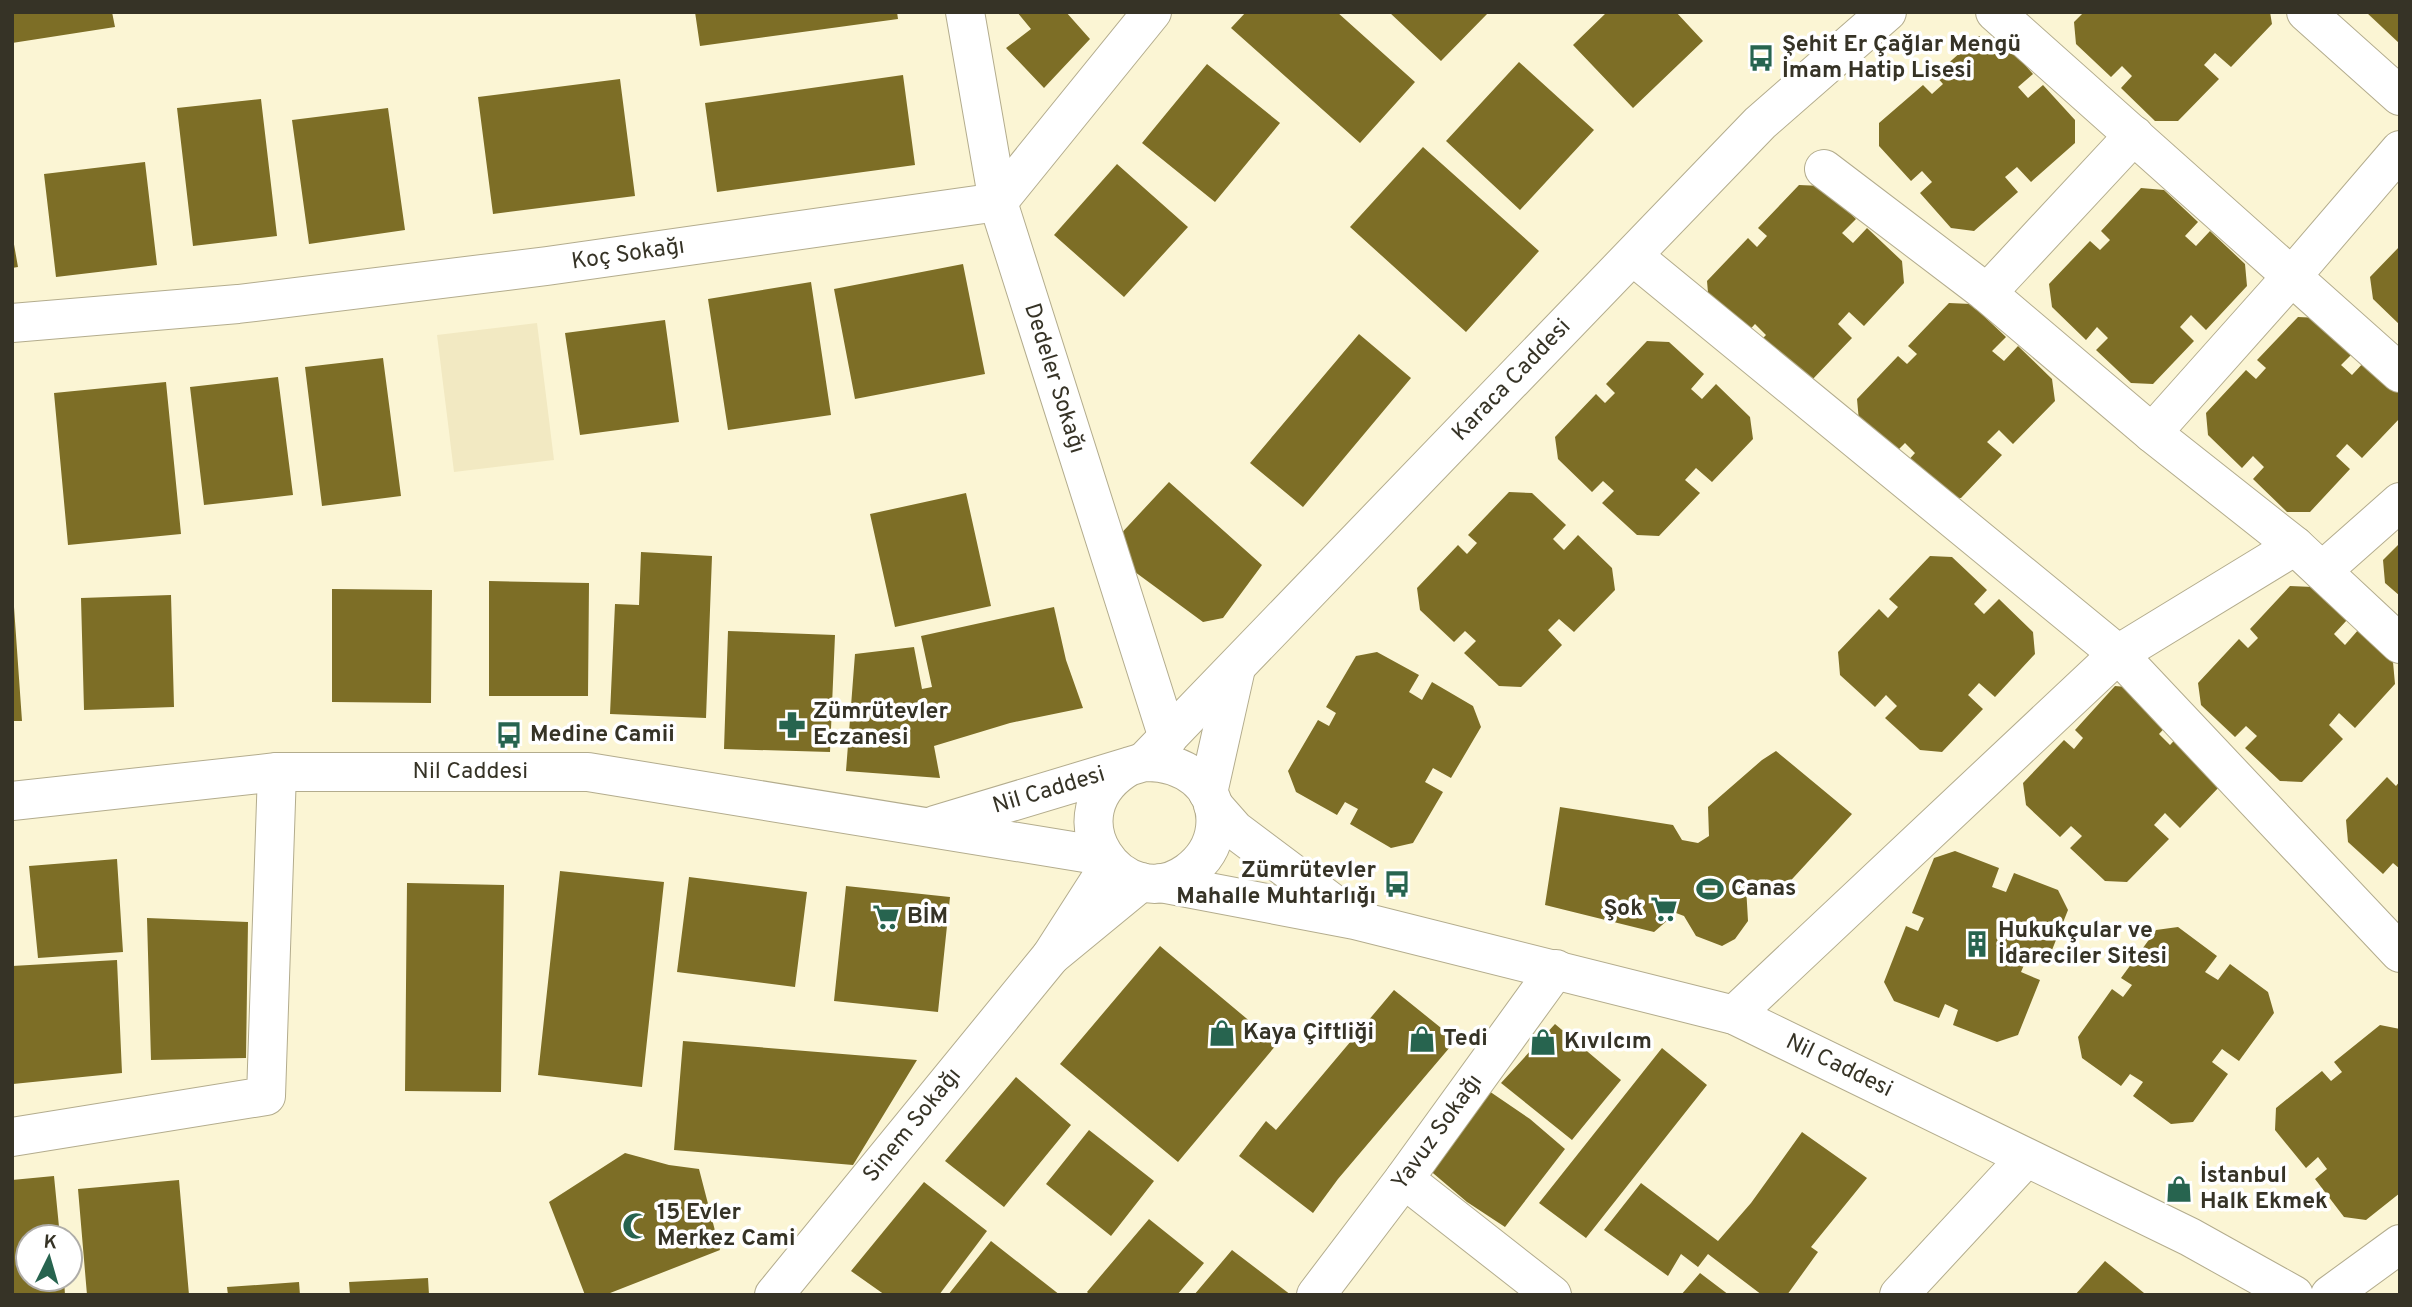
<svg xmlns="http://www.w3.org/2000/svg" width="2412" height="1307" viewBox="0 0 2412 1307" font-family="Overpass,sans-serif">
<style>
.built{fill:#f2e9c2}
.building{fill:#7d6e26}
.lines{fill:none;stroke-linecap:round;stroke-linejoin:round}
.minor-casing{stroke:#b3ac8d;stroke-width:40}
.tertiary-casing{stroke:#b3ac8d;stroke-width:40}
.minor{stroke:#fff;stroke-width:38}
.tertiary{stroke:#fff;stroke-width:38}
.labels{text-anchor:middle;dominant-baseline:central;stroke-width:7;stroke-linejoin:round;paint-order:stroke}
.poi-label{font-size:23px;font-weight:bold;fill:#363326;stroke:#fff;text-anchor:start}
.street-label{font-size:23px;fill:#363326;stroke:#fff}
</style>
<rect width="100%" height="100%" fill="#fbf5d4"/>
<path class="built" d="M537,323l17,137 -100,12 -17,-137z"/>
<path class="building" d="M12,12h100l3,15 -103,16z
M695,12h202l1,7 -198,27z
M1017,12h49l24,27 -46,49 -38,-40 25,-19z
M1246,12h91l78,70 -55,61 -129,-115z
M1389,12h100l-48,49z
M1607,12h69l27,29 -70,67 -60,-63z
M2084,12h186l2,12 -41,43 -16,-14 -11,12 15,14 -41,42h-23l-34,-33 11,-12 -10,-10 -11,11 -35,-33 -2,-22z
M2366,12h34v32z
M1979,36l22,2 32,36 -15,13 10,11 15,-13 32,35v23l-44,39 -14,-15 -12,10 13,15 -44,39 -23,-3 -31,-35 12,-11 -10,-11 -11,10 -32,-35v-23l44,-38 9,9 11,-10 -8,-9z
M1519,62l75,68 -74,80 -74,-69z
M1207,64l73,59 -65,79 -73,-59z
M903,75l12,90 -198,27 -12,-89z
M620,79l15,117 -142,18 -15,-117z
M261,99l16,137 -84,10 -16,-138z
M388,108l17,122 -96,14 -17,-124z
M1423,147l116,104 -73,81 -116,-105z
M145,162l12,103 -101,12 -12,-103z
M1117,164l71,63 -64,70 -70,-62z
M1799,185l23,1 34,33 -14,14 11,10 14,-15 35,33 2,22 -40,43 -15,-14 -11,12 14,14 -41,43 -57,-34 12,-12 -11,-11 -11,12 -35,-32 -2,-23 41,-43 9,9 10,-11 -9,-8z
M2141,188l23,2 34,32 -13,14 11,10 14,-15 35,33 2,22 -41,44 -15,-15 -11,12 14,14 -41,43 -22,-1 -35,-33 12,-12 -11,-11 -11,13 -34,-33 -3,-23 41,-43 10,9 10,-10 -9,-9z
M12,233l6,34 -6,1z
M2400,246v79l-27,-26 -3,-22z
M963,264l22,110 -130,25 -21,-110z
M811,282l20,133 -103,15 -20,-131z
M1949,303l22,1 35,33 -14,14 12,10 14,-15 34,33 3,22 -42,43 -14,-14 -12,12 15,13 -41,43 -22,-1 -35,-32 11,-12 -10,-10 -11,11 -35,-33 -2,-22 41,-43 9,8 10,-10 -9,-8z
M2298,317l22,1 35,33 -14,14 11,10 14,-15 34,32v26l-38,40 -15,-14 -11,12 14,13 -40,43h-23l-34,-33 11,-12 -11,-11 -11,12 -34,-33 -2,-22 40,-43 10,9 10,-11 -9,-8z
M665,320l14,102 -99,13 -15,-102z
M1359,334l52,44 -108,129 -53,-44z
M1647,341l22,1 35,32 -13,15 11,10 14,-15 34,33 3,22 -41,43 -16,-14 -11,12 15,13 -41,43 -22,-1 -35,-32 12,-12 -11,-10 -11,11 -34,-33 -3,-22 41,-43 9,9 10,-10 -9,-9z
M383,358l18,138 -79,10 -17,-139z
M278,377l15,118 -89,10 -14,-118z
M166,382l15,152 -113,11 -14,-152z
M1169,482l93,83 -39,53 -20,4 -87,-64 -1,-18z
M1509,492l23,1 34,32 -13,14 11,11 14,-15 34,33 3,22 -41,42 -15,-13 -11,11 14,15 -41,42 -22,-1 -35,-33 12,-12 -11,-10 -11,11 -34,-32 -3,-22 41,-43 9,9 10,-11 -9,-8z
M966,493l25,113 -96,21 -25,-113z
M2400,543v53l-15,-13 -2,-23z
M641,552l71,4 -6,162 -96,-4 5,-110 24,1z
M1930,556l22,1 35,33 -13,14 10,10 15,-15 34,33 2,22 -40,43 -16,-14 -11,12 15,14 -41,43 -22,-2 -35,-32 12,-12 -11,-11 -11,12 -35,-32 -2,-23 41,-43 9,9 10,-11 -9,-8z
M489,581l100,2 -1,113h-99z
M2290,586l23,1 34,33 -13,14 11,11 14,-16 34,33 2,22 -40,44 -16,-15 -10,12 14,14 -41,43 -22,-1 -35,-33 12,-12 -11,-10 -11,11 -34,-32 -3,-22 41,-44 9,9 10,-10 -8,-9z
M332,589l100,1 -1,113 -99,-1z
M171,595l3,112 -90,3 -3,-112z
M12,607h2l8,114h-10z
M1054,607l12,53 17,48 -73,15 -76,23 6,32 -94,-7 9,-117 59,-7 8,42 10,-2 -11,-51z
M728,631l107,4 -5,117 -106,-3z
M1377,652l42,23 -10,17 13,8 10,-18 41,24 8,21 -30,51 -18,-10 -8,14 18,10 -30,51 -22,5 -41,-24 8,-15 -13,-7 -8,13 -41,-23 -8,-21 30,-51 11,6 7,-13 -10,-6 30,-51z
M2115,686l23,2 34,32 -13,14 11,11 14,-15 37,55 -41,43 -15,-15 -11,12 15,14 -42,43 -22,-1 -35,-33 12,-12 -11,-10 -11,11 -34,-32 -3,-22 41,-43 10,9 9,-11 -8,-8z
M1776,751l76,63 -69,75 -30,-5 -7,2 2,35 -13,18 -13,7 -26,-10 -12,-20 -8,-3 -22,19 -109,-27 15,-98 113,18 9,15 16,3 11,-7 -1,-29 54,-47z
M2387,777l9,9 4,-5v88l-7,-6 -10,11 -35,-32 -2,-22z
M1955,851l44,17 -7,19 14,5 8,-19 44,17 10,20 -22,55 -19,-7 -6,14 19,8 -22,55 -21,7 -44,-17 5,-15 -13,-6 -6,14 -45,-17 -10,-19 22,-56 12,5 6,-13 -12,-5 22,-55z
M117,859l6,93 -85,6 -9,-92z
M560,871l104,11 -22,205 -104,-12z
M689,877l118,15 -12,95 -118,-15z
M407,883l97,2 -3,207 -96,-1z
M846,886l104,11 -12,115 -104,-11z
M147,918l101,4 -2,136 -95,2z
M2178,927l39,29 -12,16 13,8 12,-16 38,28 6,21 -35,48 -17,-12 -10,13 16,12 -35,48 -22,2 -38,-28 10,-14 -13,-8 -9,12 -39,-28 -4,-21 34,-48 11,8 9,-12 -11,-7 35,-48z
M1160,946l117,98 -99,118 -118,-98z
M117,960l5,113 -109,11 -1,-118z
M1394,990l62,50 -118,139 -25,34 -74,-57 27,-35 10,9z
M1555,1024l66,56 -49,60 -71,-57z
M2380,1025l20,4v164l-34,27 -22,-3 -29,-38 12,-10 -9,-12 -12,11 -31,-38 1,-22 46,-37 9,10 11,-9 -8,-10z
M683,1041l234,19 -64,105 -179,-15z
M1662,1048l45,37 -121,153 -47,-35z
M1016,1077l55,48 -67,82 -59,-46z
M1486,1089l44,30 35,30 -60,78 -38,-25 -40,-34z
M1089,1130l65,51 -43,55 -65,-52z
M1802,1132l65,46 -56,69 7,5 -31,43h-25l-54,-41 -10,13 -17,-13 -13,22 -64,-46 37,-47 77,58 33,-38z
M625,1153l44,12 30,4 21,81 -115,45h-20l-36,-93z
M54,1176l6,61h-32v42h36l1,16h-53v-115z
M179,1180l10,115h-102l-9,-106z
M924,1182l63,49 -48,64h-54l-34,-24z
M1149,1219l55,44 -27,32h-87l-3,-3z
M991,1241l69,54h-112z
M1232,1250l59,45h-97z
M2105,1261l39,32 -2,2h-67z
M1700,1273l29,22h-48z
M428,1278l1,17h-79l-1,-13z
M299,1282l1,13h-72l-1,-8z"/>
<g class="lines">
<defs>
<g id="minor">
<path id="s1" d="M965,12l33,190 170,536"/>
<path d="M1995,12l405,361"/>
<path d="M2306,12l94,84"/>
<path d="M1824,169l163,124 165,140 143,113 105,98"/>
<path d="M1633,256l485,398 282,299"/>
<path d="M1987,293l147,-158"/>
<path id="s2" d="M12,323l226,-19 309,-38 451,-64 154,-190"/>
<path d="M2152,433l140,-157 108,-126"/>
<path d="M2322,571l78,-69"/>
<path d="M1110,864l-59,92 90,-74"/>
<path d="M1734,1015l384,-361 177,-108"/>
<path d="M12,1137l254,-41 11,-324"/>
<path d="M1404,1179l148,116"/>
<path id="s3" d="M774,1295l277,-339"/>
<path id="s4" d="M1316,1295l88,-116 152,-210"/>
<path d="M1899,1295l127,-137"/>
<path d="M2330,1295l70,-51"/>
</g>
<g id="tertiary">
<path id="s5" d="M1144,762l616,-639 127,-111"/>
<path d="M1208,793l28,-125"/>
<path id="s6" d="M12,801l265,-29h311l515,84"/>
<path d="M1213,805l22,25 112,84"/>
<path id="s7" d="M935,825l209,-63c38,-1 76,22 71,66 -2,18 -12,33 -27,44 -65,47 -141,-59 -58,-106"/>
<path id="s8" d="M1161,883l194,37 379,95 456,222 104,58"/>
</g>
</defs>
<use href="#minor" class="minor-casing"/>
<use href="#tertiary" class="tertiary-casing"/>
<use href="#minor" class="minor"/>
<use href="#tertiary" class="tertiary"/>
</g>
<defs>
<symbol id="bus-bare" viewBox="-9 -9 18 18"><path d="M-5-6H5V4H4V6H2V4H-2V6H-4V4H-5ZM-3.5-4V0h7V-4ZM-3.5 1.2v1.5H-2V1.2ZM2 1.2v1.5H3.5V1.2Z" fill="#27644f" stroke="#fff" stroke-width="2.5" paint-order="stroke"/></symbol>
<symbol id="pharmacy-bare" viewBox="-9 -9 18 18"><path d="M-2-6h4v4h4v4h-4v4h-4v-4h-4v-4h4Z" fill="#27644f" stroke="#fff" stroke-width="2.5" paint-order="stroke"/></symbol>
<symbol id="stadium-bare" viewBox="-9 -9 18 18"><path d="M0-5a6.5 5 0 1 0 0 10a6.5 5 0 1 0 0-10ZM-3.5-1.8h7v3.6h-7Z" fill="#27644f" stroke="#fff" stroke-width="2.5" paint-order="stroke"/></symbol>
<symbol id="supermarket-bare" viewBox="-9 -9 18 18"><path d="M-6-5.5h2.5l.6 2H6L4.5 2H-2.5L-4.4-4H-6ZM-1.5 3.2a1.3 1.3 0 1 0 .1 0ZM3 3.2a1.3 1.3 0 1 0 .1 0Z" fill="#27644f" stroke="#fff" stroke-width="2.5" paint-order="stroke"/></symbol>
<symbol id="building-bare" viewBox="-9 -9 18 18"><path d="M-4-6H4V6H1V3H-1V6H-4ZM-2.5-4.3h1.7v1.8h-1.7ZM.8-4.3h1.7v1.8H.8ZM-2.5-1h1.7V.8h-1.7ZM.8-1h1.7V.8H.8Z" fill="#27644f" stroke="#fff" stroke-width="2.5" paint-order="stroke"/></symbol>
<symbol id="shop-bare" viewBox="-9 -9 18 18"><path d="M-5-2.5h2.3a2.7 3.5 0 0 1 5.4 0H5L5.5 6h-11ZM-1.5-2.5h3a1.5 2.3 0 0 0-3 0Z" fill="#27644f" stroke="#fff" stroke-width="2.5" paint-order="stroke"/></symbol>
<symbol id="mosque-bare" viewBox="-9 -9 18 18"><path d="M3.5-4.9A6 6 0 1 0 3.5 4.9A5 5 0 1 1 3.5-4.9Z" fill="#27644f" stroke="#fff" stroke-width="2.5" paint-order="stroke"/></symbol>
</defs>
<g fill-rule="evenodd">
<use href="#bus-bare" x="1742" y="39" width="38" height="38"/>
<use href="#pharmacy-bare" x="773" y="706" width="38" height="38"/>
<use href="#bus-bare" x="490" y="716" width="38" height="38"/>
<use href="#bus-bare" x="1378" y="865" width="38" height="38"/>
<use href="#stadium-bare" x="1691" y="870" width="38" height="38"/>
<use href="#supermarket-bare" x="1645" y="890" width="38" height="38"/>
<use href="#supermarket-bare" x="867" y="898" width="38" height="38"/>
<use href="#building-bare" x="1958" y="925" width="38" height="38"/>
<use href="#shop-bare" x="1203" y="1014" width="38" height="38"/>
<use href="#shop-bare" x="1403" y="1020" width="38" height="38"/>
<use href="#shop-bare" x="1524" y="1023" width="38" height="38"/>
<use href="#shop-bare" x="2160" y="1170" width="38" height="38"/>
<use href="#mosque-bare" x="617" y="1207" width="38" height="38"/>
</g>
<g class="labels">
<g class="poi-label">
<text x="1782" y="45">Şehit Er Çağlar Mengü<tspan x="1782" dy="26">İmam Hatip Lisesi</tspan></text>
<text x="813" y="712">Zümrütevler<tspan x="813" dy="26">Eczanesi</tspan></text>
<text x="530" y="735">Medine Camii</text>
<text x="1376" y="871" text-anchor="end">Zümrütevler<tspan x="1376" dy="26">Mahalle Muhtarlığı</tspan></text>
<text x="1731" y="889">Canas</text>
<text x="1643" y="909" text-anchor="end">Şok</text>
<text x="907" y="917">BİM</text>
<text x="1998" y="931">Hukukçular ve<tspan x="1998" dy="26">İdareciler Sitesi</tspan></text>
<text x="1243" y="1033">Kaya Çiftliği</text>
<text x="1443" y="1039">Tedi</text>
<text x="1564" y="1042">Kıvılcım</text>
<text x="2200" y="1176">İstanbul<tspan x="2200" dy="26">Halk Ekmek</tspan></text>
<text x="657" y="1213">15 Evler<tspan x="657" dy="26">Merkez Cami</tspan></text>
</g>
<g class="street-label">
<text stroke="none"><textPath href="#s2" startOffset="620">Koç Sokağı</textPath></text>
<text stroke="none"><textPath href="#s1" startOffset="378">Dedeler Sokağı</textPath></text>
<text stroke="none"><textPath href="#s5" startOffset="530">Karaca Caddesi</textPath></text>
<text stroke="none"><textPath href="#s6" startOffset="460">Nil Caddesi</textPath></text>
<text stroke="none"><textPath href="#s7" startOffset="119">Nil Caddesi</textPath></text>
<text stroke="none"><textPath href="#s8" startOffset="705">Nil Caddesi</textPath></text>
<text stroke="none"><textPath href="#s3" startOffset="219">Sinem Sokağı</textPath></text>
<text stroke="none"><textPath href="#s4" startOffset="203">Yavuz Sokağı</textPath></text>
</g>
</g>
<rect width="2412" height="1307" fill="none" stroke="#363326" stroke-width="28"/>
<g transform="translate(49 1258) rotate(5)"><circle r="33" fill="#ffffff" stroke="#afada8" stroke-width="2"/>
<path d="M0-5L12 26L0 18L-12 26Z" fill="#27644f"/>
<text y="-10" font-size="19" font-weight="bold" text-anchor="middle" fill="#363326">K</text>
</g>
</svg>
